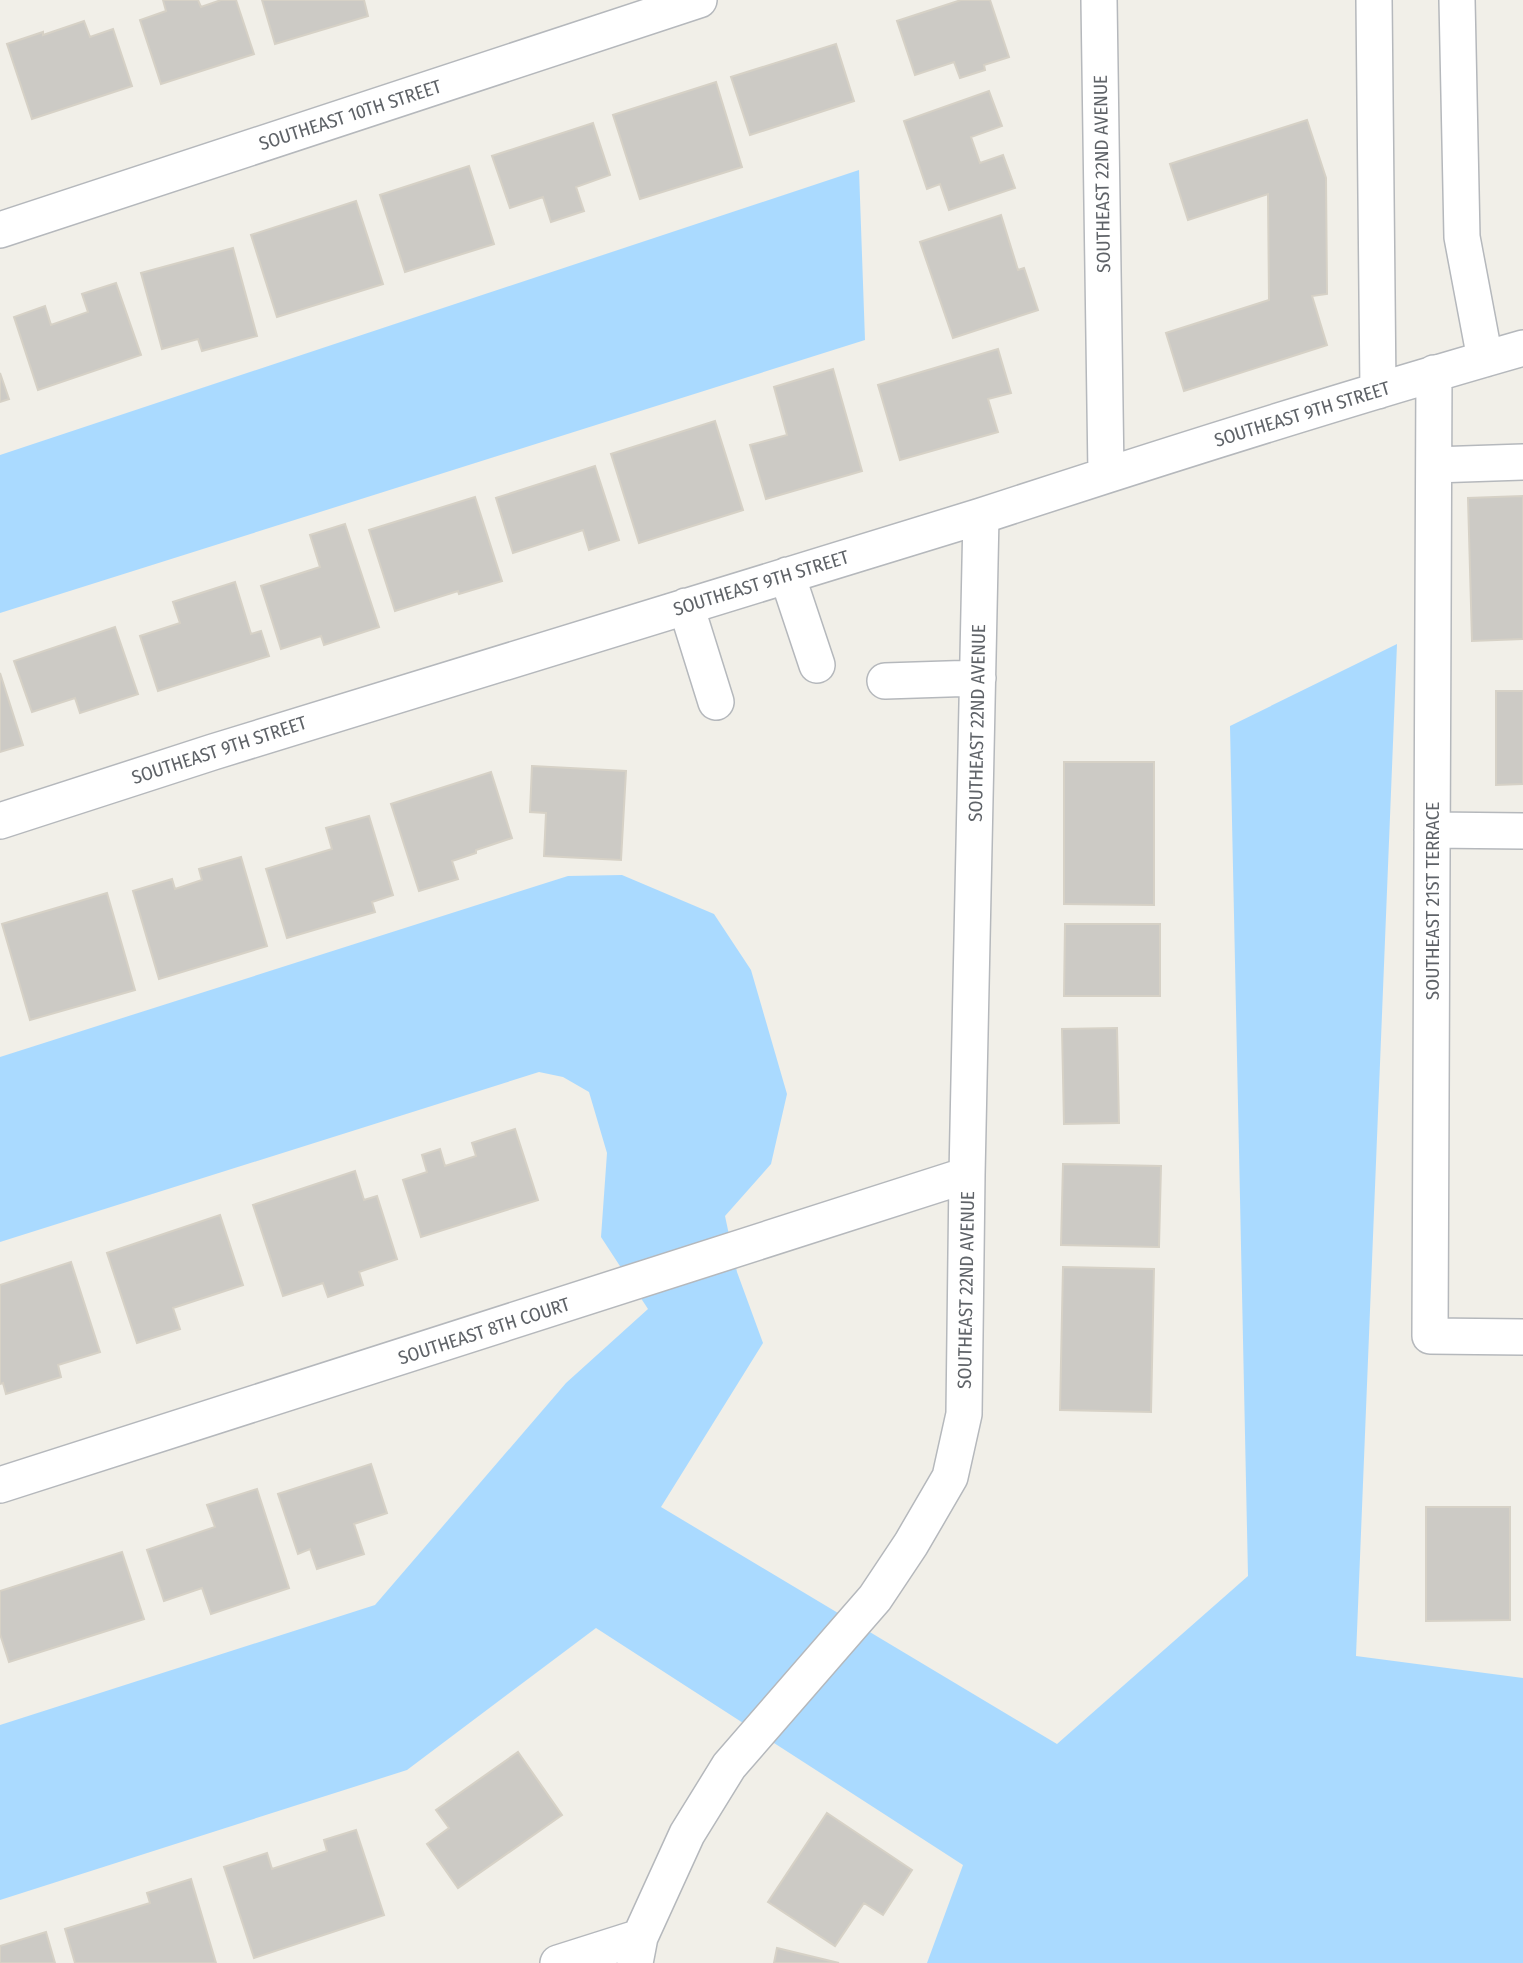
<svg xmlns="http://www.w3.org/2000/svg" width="1523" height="1963" viewBox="0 0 1523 1963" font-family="'Fira Sans Condensed',sans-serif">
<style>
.water{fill:#aadaff}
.building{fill:#cccac5;stroke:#d6d1c6;stroke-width:2}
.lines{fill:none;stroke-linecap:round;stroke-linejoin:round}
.minor-casing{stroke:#b5b8bc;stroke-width:38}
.minor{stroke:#fff;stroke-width:35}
.labels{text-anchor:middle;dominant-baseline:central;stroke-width:7;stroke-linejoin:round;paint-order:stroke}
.street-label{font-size:19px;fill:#5f6368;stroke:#fff}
</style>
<rect width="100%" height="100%" fill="#f1efe8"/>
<path class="water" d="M859,170l6,170 -865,273v-158z
M1397,644l-41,1012 167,22v285h-596l36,-98 -367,-237 -189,142 -407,130v-175l375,-120 191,-222 82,-74 -47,-72 6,-84 -18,-61 -26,-15 -24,-5 -539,170v-185l568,-181 54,-1 92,39 37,56 36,124 -16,70 -46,52 12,56 26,71 -102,164 396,237 191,-168 -18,-850z"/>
<path class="building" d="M163,0h35l3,7 20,-7h15l18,54 -93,30 -21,-64 26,-9z
M262,0h102l4,16 -93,28z
M961,0h29l19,57 -25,8 1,5 -25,8 -6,-16 -39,13 -18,-54z
M84,21l6,16 23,-8 19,57 -100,33 -25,-75 36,-12v3z
M836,44l18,57 -104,34 -19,-58z
M716,82l26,85 -102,32 -27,-84z
M989,91l13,35 -31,11 9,26 23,-8 12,33 -66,22 -9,-26 -13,5 -23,-68z
M1307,120l19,58 1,116 -15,2 15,49 -143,46 -18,-58 103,-33 -1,-106 -80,26 -18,-56z
M593,123l17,52 -34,12 8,24 -33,11 -8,-25 -33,11 -18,-52z
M469,166l25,78 -89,28 -25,-77z
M356,201l27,83 -106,33 -26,-82z
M1001,215l17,55 6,-2 14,42 -85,28 -33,-96z
M233,248l24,88 -55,15 -4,-12 -36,10 -21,-76z
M116,283l25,72 -103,35 -24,-73 31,-11 6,19 37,-13 -6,-18z
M998,349l13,44 -23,6 10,33 -98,28 -22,-75z
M833,369l29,102 -96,28 -16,-54 37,-10 -13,-48z
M0,373l9,26 -9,3z
M715,421l28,89 -104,33 -28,-89z
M595,466l24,74 -30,10 -6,-20 -70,23 -17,-55z
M1523,496v143l-51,2 -4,-143z
M475,497l27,84 -43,13 -1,-3 -63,20 -26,-81z
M345,524l34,103 -55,18 -3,-9 -40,13 -20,-63 59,-19 -10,-32z
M235,582l16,52 10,-3 8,25 -111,35 -18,-55 40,-13 -7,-21z
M115,627l23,67 -58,19 -5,-15 -43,14 -18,-51z
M0,673l23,72 -23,7z
M1496,691h27v93l-27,1z
M1064,762h90v143l-90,-1z
M532,766l94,5 -5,89 -77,-4 2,-43 -16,-1z
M491,772l21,66 -36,12v3l-24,8 6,18 -39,12 -28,-87z
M369,816l24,79 -21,7 3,10 -88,26 -21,-69 66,-20 -6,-21z
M241,857l26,89 -108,33 -26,-88 39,-12 3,10 27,-9 -3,-11z
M107,893l28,97 -105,30 -28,-96z
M1065,924h95v72h-96z
M1117,1028l2,95 -55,1 -2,-95z
M515,1129l23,71 -117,37 -18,-57 24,-8 -5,-17 18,-6 5,17 31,-10 -4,-13z
M1063,1164l98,2 -2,81 -98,-2z
M355,1171l9,29 13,-4 20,63 -38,13 4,13 -35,12 -5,-14 -40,13 -30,-91z
M220,1215l23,70 -70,23 7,21 -43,14 -30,-90z
M71,1262l29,90 -42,13 3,12 -55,17 -3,-11 -3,1v-99z
M1063,1267l91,2 -3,143 -91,-2z
M371,1464l16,49 -33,11 10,30 -47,15 -7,-20 -12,5 -20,-60z
M257,1489l32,99 -78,26 -9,-26 -38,13 -17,-51 68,-23 -8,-22z
M1426,1507h84v113l-84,1z
M122,1552l22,67 -135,43 -9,-28v-43z
M518,1752l44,63 -104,73 -31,-44 22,-16 -13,-18z
M827,1813l85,57 -29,45 -19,-12 -29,43 -67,-44z
M356,1830l28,85 -130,43 -30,-91 43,-14 5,16 55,-18 -3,-11z
M191,1879l25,84h-141l-10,-34 85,-26 -3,-10z
M46,1932l9,31h-55v-17z
M777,1948l62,15h-65z"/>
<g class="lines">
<defs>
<path id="minor" d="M1099,0l7,474
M1374,0l4,391
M1457,0l5,237 23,122
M0,230l699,-230
M1434,373l-4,963 93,1
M1434,465l89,-3
M787,575l30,90
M686,606l30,96
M885,681l93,-3
M0,821l213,-69 768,-236c180,-59 360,-116 542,-168
M1432,830l91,1
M0,1485l967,-310
M558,1963l82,-26
M635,1963l5,-26 47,-103 42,-68 146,-168 36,-54 39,-67 14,-63 3,-239 14,-659"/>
</defs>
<use href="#minor" class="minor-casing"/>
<use href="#minor" class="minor"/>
</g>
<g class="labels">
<g class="street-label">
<text transform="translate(350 115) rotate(-18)">SOUTHEAST 10TH STREET</text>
<text transform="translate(1102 174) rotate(-91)">SOUTHEAST 22ND AVENUE</text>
<text transform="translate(1302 414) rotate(-17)">SOUTHEAST 9TH STREET</text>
<text transform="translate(761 583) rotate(-17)">SOUTHEAST 9TH STREET</text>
<text transform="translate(977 723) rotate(-89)">SOUTHEAST 22ND AVENUE</text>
<text transform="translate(219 750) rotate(-18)">SOUTHEAST 9TH STREET</text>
<text transform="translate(1432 901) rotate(-90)">SOUTHEAST 21ST TERRACE</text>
<text transform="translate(966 1290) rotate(-89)">SOUTHEAST 22ND AVENUE</text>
<text transform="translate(484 1331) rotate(-18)">SOUTHEAST 8TH COURT</text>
</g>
</g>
</svg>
